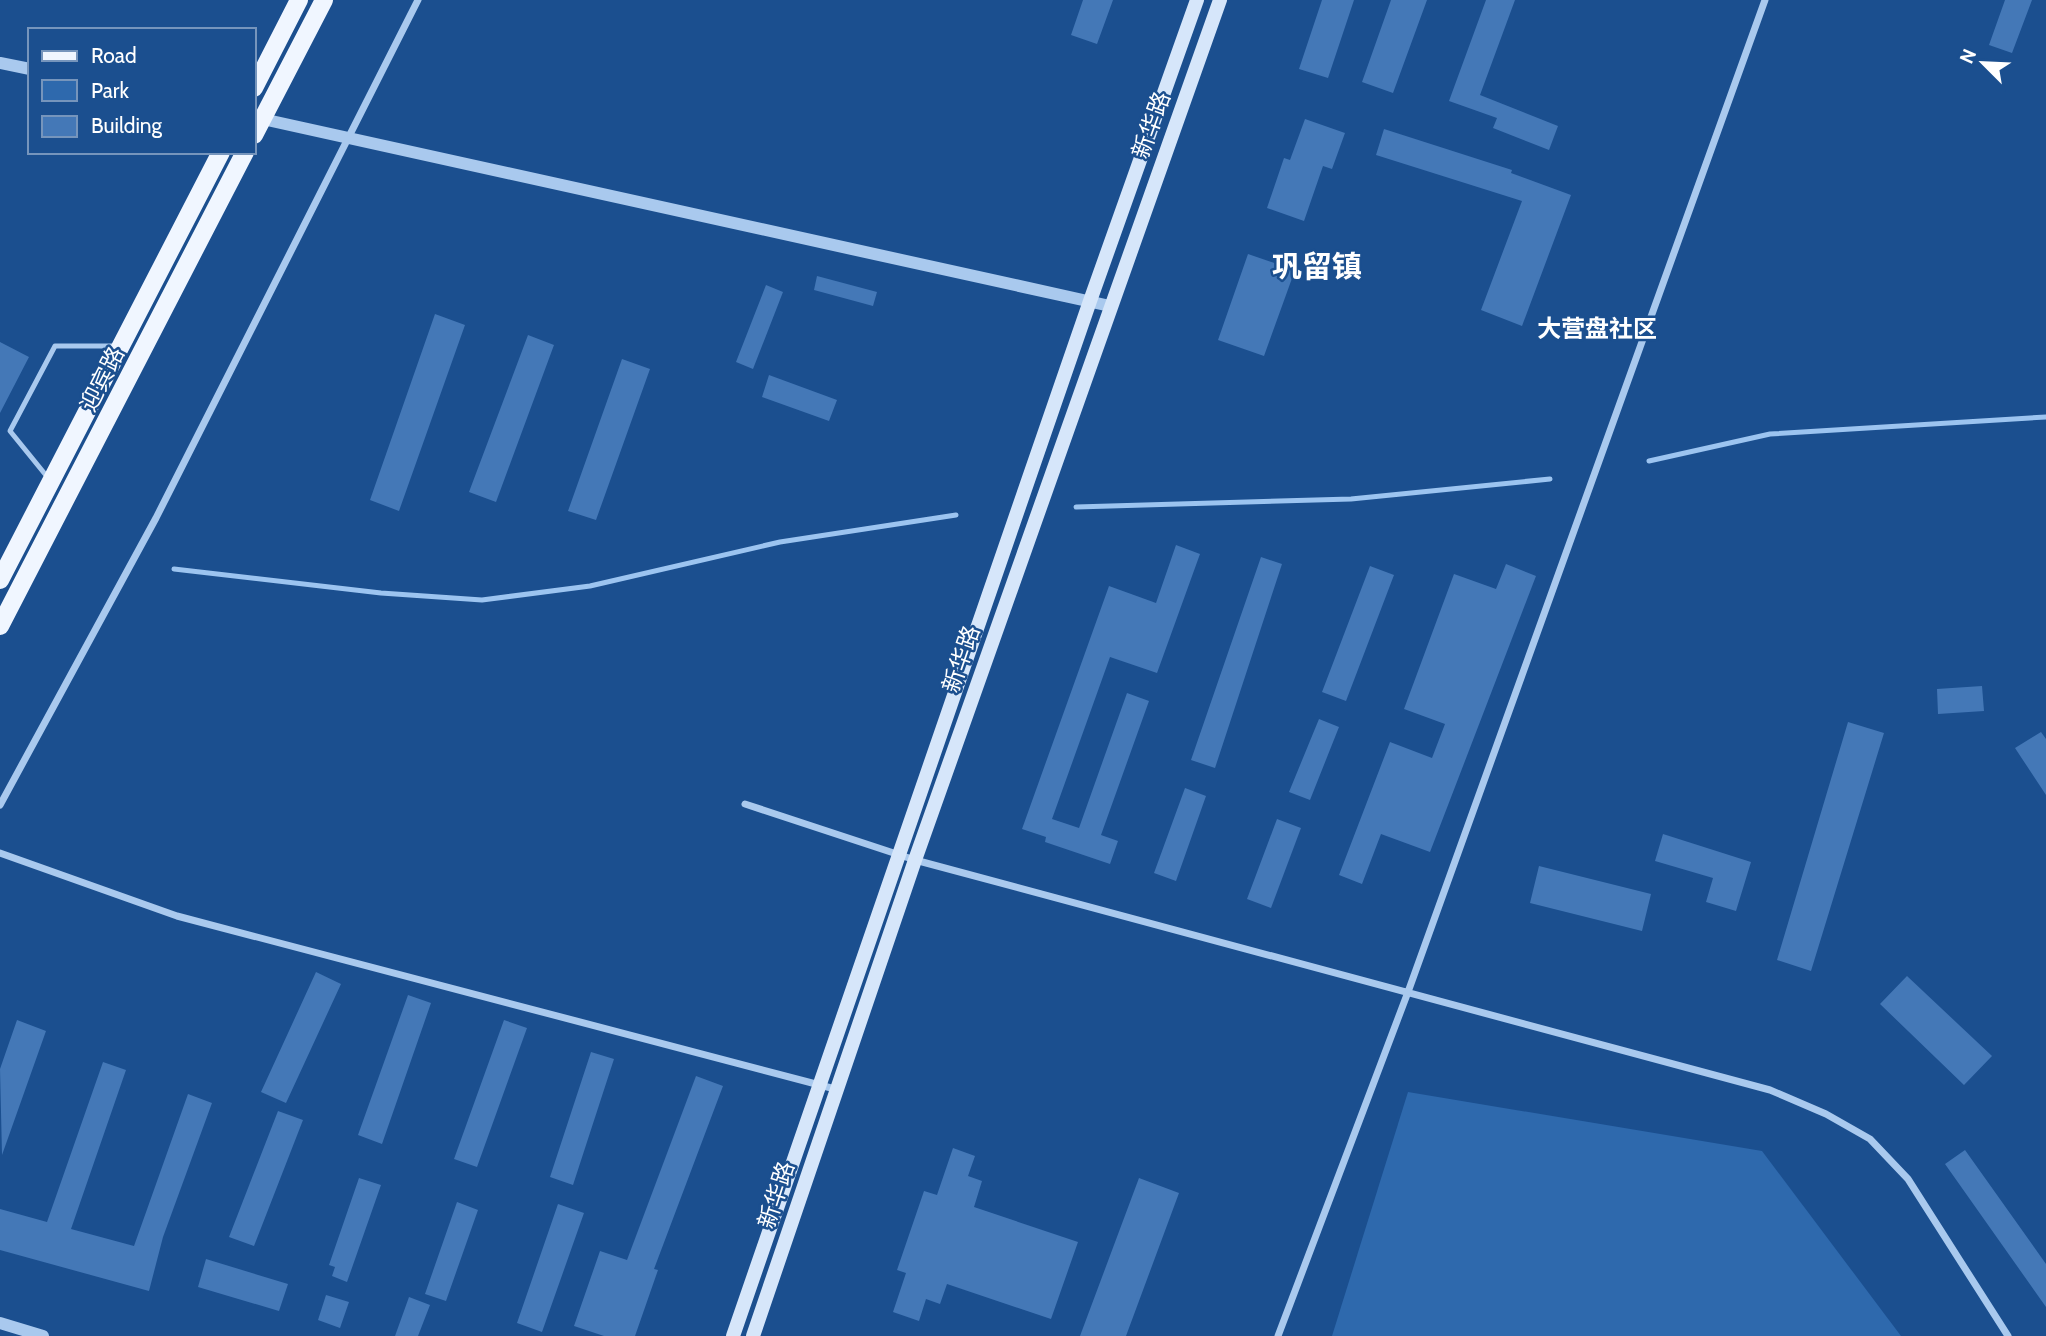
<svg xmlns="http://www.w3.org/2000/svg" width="2046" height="1336" viewBox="0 0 2046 1336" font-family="Cabin,'Noto Sans SC',sans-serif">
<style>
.green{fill:#2e69ad}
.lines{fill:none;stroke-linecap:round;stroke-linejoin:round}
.stream{stroke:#9cc4f0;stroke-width:5}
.building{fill:#4478b7}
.service{stroke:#a9c9ee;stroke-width:5}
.minor{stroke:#a9c9ee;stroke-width:7}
.tertiary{stroke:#a9c9ee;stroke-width:12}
.secondary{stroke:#d6e6fa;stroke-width:14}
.primary{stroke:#f0f6ff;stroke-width:18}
.labels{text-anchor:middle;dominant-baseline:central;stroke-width:5;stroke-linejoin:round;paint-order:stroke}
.street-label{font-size:23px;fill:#fff;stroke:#1b4f8f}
.neighbourhood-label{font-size:24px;font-weight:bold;fill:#fff;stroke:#1b4f8f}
.district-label{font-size:30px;font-weight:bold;fill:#fff;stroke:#1b4f8f}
</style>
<rect width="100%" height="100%" fill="#1b4f8f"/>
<path class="green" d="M1408,1092l354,59 139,185h-569z"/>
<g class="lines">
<path class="stream" d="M1649,461l121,-27 276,-17
M1076,507l275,-8 199,-20
M174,569l207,24 101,7 108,-14 190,-44 176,-27"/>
</g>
<path class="building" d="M1083,0h30l-16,44 -26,-9z
M1322,0h32l-26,78 -29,-9z
M1391,0h36l-34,93 -31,-11z
M1486,0h29l-35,95 78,31 -9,24 -56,-22 4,-10 -48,-17z
M2005,0h27l-20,53 -23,-8z
M1305,119l40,14 -13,36 -9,-3 -19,55 -37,-13 17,-50 6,2z
M1384,129l128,41 -1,3 60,22 -49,131 -41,-16 41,-109 -146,-46z
M1248,254l47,16 -31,86 -46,-16z
M817,276l60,16 -4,14 -59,-16z
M766,285l17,7 -30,77 -17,-7z
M435,314l30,11 -66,186 -29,-11z
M528,335l26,10 -58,157 -27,-10z
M0,342l29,15 -29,56z
M622,359l28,10 -54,151 -28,-9z
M769,375l68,25 -8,21 -67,-24z
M1176,545l24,9 -43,119 -47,-16 -58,162 27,9 48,-135 22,8 -48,134 17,6 -8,23 -65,-22 1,-5 -24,-8 87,-243 47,17z
M1261,557l21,7 -67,204 -24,-8z
M1506,564l30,12 -106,276 -49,-18 -19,50 -23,-9 51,-133 42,16 13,-34 -41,-15 50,-135 42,15z
M1370,566l24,9 -48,126 -24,-9z
M1982,686l2,25 -46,3 -1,-25z
M1319,719l20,8 -29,73 -21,-8z
M1848,722l36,11 -73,238 -34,-11z
M2041,732l5,7v56l-31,-47z
M1185,788l21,8 -30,85 -22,-8z
M1277,819l24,9 -30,80 -24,-9z
M1663,834l88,28 -15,49 -30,-9 7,-24 -58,-17z
M1539,866l112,28 -9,37 -112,-28z
M316,972l25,12 -55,119 -25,-11z
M1907,976l85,80 -28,29 -84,-81z
M408,995l23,8 -49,141 -24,-9z
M17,1020l29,11 -44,124 -2,-86z
M504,1020l23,8 -50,139 -23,-8z
M591,1052l23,7 -41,126 -23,-8z
M103,1062l23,8 -55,159 63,17 54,-152 24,9 -49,134 -14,54 -149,-41v-41l47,13z
M696,1076l27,10 -69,183 4,1 -23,66h-31l-30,-10 26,-75 27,9z
M278,1111l25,9 -49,126 -25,-9z
M953,1148l22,8 -7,20 14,5 -8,26 104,35 -27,77 -104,-35 -7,20 -14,-5 -7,22 -26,-9 13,-39 -9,-3 27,-79 13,4z
M1965,1150l81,114v43l-101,-143z
M359,1178l22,7 -34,97 -15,-6 3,-9 -6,-2z
M1139,1178l40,15 -53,143h-46z
M457,1202l21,8 -32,91 -21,-7z
M558,1204l26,9 -42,119 -25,-9z
M206,1259l82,25 -9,27 -81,-24z
M326,1295l23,7 -9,26 -22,-8z
M409,1297l21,8 -12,31h-23z"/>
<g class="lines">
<path class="service" d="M49,479l-39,-48 45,-85h63"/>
<path class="minor" d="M745,804l170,56 855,230 56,24 44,25 38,40 100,157
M0,805l156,-287 262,-518
M0,853l177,63 658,173
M1278,1336l130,-344 357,-992"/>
<path class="tertiary" d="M0,63l30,6
M258,118l852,188
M0,1323l43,13"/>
<path class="secondary" d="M733,1336l357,-1035 107,-301
M753,1336l162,-476 305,-860"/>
<path class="primary" d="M254,88l45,-88
M254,135l70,-135
M0,580l221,-428
M0,626l245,-474"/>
</g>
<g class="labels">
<g class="street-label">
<text transform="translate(1151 125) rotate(-70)">新华路</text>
<text transform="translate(102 379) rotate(-63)">迎宾路</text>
<text transform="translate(961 659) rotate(-71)">新华路</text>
<text transform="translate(776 1195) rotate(-72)">新华路</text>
</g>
<g class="neighbourhood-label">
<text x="1597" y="328">大营盘社区</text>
</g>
<g class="district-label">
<text x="1317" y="266">巩留镇</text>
</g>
</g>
<rect x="28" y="28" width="228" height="126" fill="#1b4f8f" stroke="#7695bc" stroke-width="2"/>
<rect x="42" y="51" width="35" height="10" fill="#f0f6ff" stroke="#7695bc" stroke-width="2"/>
<text x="91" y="63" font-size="21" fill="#ffffff">Road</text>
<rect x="42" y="80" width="35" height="21" fill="#2e69ad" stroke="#7695bc" stroke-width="2"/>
<text x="91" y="98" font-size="21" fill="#ffffff">Park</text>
<rect x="42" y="116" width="35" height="21" fill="#4478b7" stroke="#7695bc" stroke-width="2"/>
<text x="91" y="133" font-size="21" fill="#ffffff">Building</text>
<g transform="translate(1983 63) rotate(294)" stroke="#1b4f8f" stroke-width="5" paint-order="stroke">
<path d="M0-5L12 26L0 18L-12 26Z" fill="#ffffff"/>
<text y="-10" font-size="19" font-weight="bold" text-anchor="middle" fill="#ffffff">N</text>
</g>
</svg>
